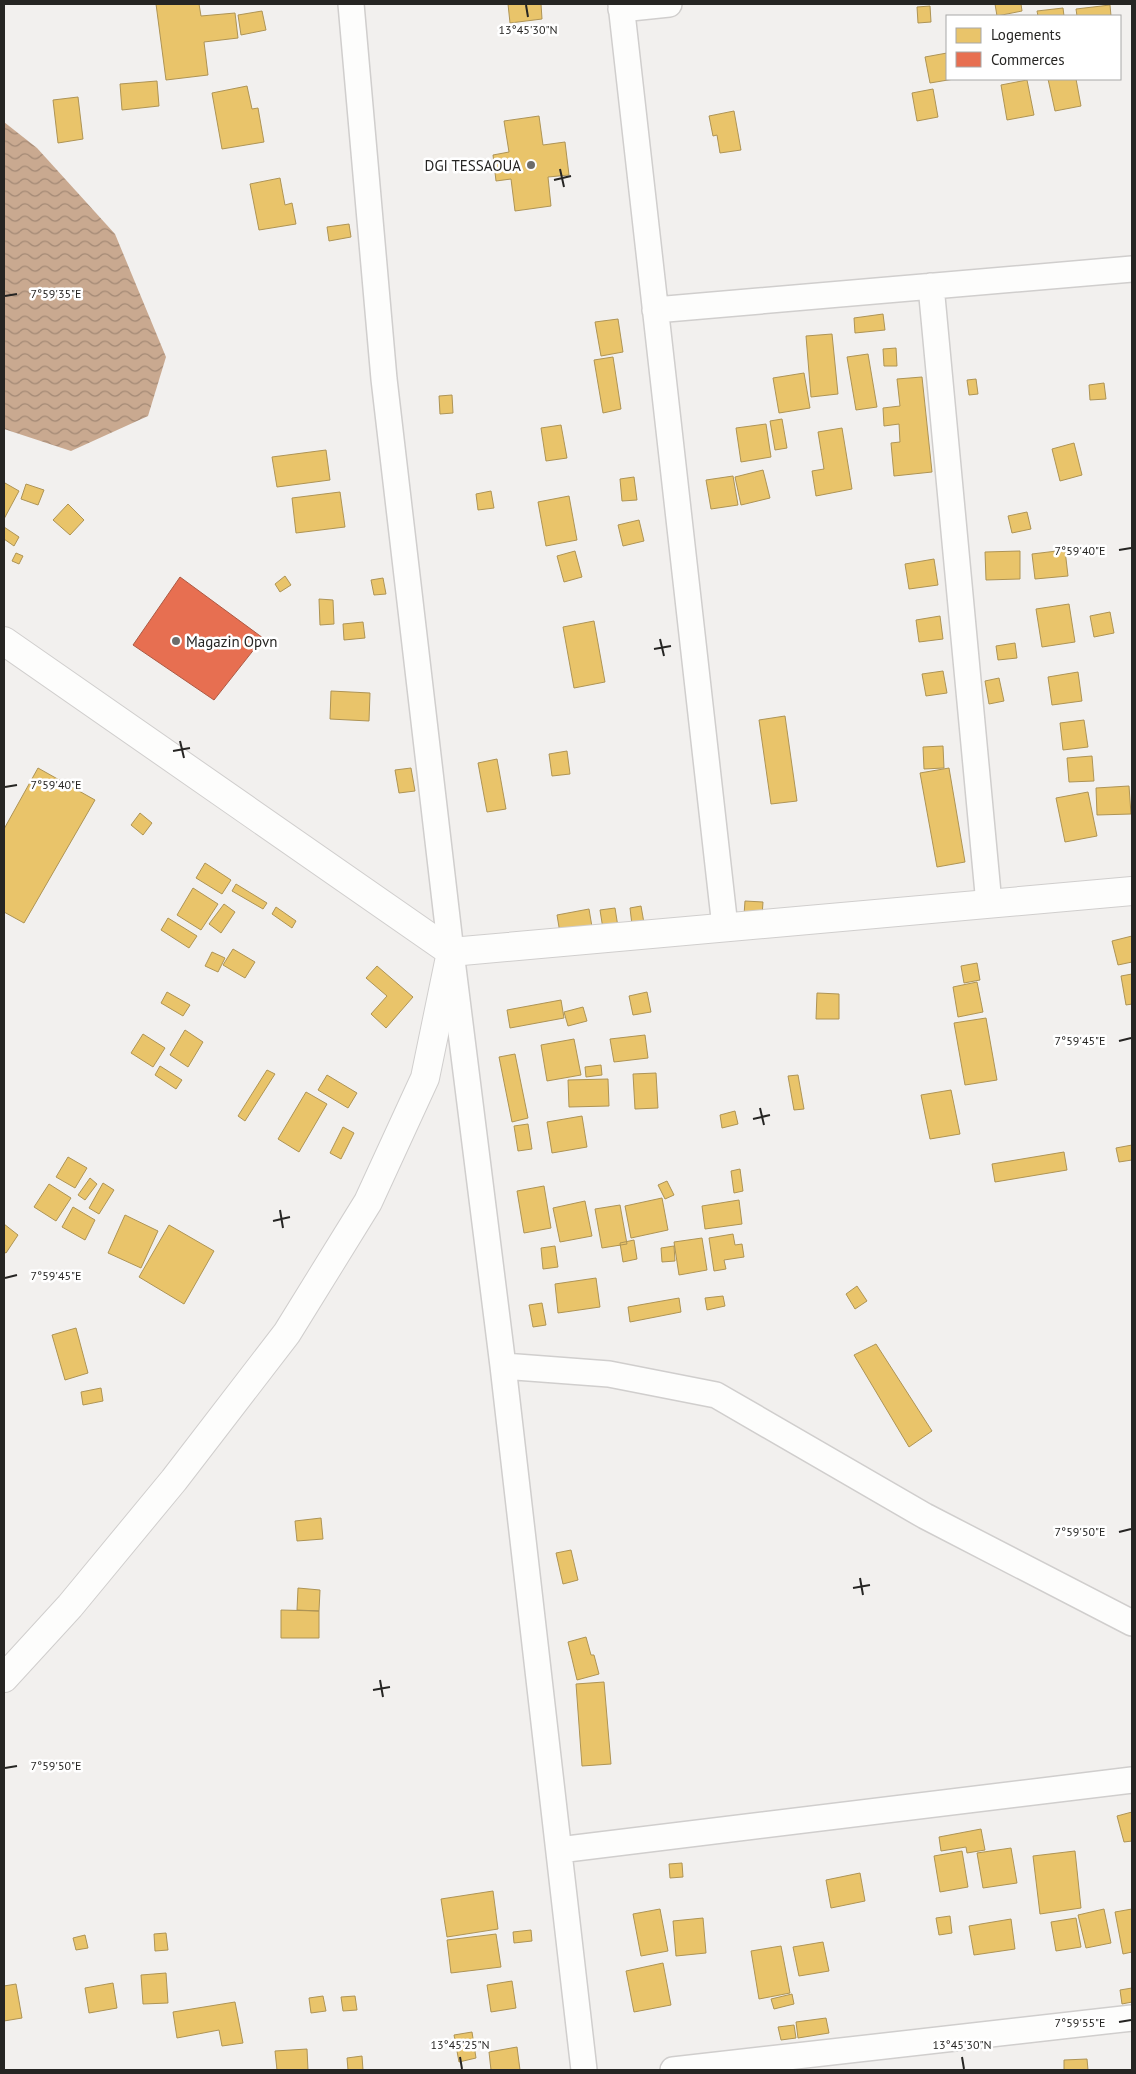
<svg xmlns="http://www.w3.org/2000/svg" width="1136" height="2074" viewBox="0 0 1136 2074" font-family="'PT Sans',sans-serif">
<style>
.water{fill:url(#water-waves)}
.homes{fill:#e9c46a;stroke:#ae9455}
.shops{fill:#e76f51;stroke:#ad5943}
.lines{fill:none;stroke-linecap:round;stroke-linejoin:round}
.minor-casing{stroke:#d0cecd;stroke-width:28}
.tertiary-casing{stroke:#d0cecd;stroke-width:30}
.minor{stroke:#fdfdfc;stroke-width:25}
.tertiary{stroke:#fdfdfc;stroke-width:28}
.ticks{fill:none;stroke:#262523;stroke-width:2}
.poi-dot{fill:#6d6c6a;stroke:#fff;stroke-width:2}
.labels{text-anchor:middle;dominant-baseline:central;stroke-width:5;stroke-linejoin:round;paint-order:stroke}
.poi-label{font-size:15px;fill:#262523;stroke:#fff;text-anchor:end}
.ticks-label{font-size:12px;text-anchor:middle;fill:#262523;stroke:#fff;stroke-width:5;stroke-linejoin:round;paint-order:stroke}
</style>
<defs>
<pattern id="water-waves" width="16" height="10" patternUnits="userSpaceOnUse" patternTransform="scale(1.25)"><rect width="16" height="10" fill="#c9a990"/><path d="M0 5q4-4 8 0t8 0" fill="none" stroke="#a38975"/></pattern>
</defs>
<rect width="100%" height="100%" fill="#f2f0ee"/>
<path class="water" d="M4,122l33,26 78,86 51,123 -18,59 -77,35 -67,-22z"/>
<path class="homes" d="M156,4h43l2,12 34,-3 3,25 -34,4 4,33 -42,5z
M508,4h33l1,15 -32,4z
M995,4h26l1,7 -25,5z
M1110,5l1,11h-34l-1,-7z
M930,6l1,16 -13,1 -1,-16z
M1063,8l1,8h-26l-1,-5z
M262,11l4,19 -25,5 -3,-20z
M947,53v26h7l-24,4 -5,-26z
M1048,79h28l5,27 -26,5z
M1027,80l7,35 -27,5 -6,-35z
M157,81l2,25 -37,4 -2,-26z
M247,86l5,23 6,-1 6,34 -42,7 -10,-56z
M933,89l5,28 -21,4 -5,-28z
M78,97l5,42 -25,4 -5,-43z
M734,111l7,39 -21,3 -3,-18 -4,1 -4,-20z
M539,116l4,29 22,-3 4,33 -21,2 3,29 -36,5 -4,-32 -15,2 -3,-26 16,-3 -5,-31z
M280,178l5,27 7,-2 4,21 -37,6 -9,-46z
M349,224l2,13 -22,4 -2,-14z
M883,314l2,16 -30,3 -1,-15z
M618,319l5,33 -22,4 -6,-34z
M832,334l6,60 -27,3 -5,-61z
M896,348l1,18h-13l-1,-17z
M868,354l9,53 -21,3 -9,-53z
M613,357l8,52 -18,4 -9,-53z
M804,373l6,35 -31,5 -6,-35z
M922,377l10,95 -38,4 -3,-33 9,-1 -1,-18 -15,2 -1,-18 17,-2 -3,-27z
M976,379l2,15 -9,1 -2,-15z
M1104,383l2,16 -16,1 -1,-15z
M452,395l1,18 -13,1 -1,-18z
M782,419l5,29 -12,2 -5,-29z
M766,424l5,33 -30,5 -5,-34z
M561,425l6,33 -21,3 -5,-33z
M842,428l10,61 -36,7 -4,-25 12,-2 -6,-37z
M1074,443l8,32 -22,6 -8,-32z
M326,450l4,30 -53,7 -5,-30z
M763,470l7,28 -29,7 -6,-28z
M733,476l5,29 -27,4 -5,-29z
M634,477l3,23 -15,1 -2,-22z
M5,483l14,8 -15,28v-33z
M26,484l18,6 -6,15 -17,-6z
M491,491l3,17 -16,2 -2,-16z
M340,492l5,35 -49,6 -4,-35z
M569,496l8,44 -31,6 -8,-44z
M68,504l16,16 -14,15 -17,-15z
M1027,512l4,17 -19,4 -4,-17z
M639,520l5,21 -21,5 -5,-21z
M4,527l15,10 -5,9 -10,-7z
M1065,550l3,26 -33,3 -3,-25z
M575,551l7,26 -18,5 -7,-26z
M1020,551v28l-34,1 -1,-28z
M16,553l7,3 -4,8 -7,-3z
M934,559l4,26 -29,4 -4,-25z
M285,576l6,9 -11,7 -5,-8z
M383,578l3,16 -12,1 -3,-15z
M319,599l14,1 1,24 -14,1z
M1069,604l6,38 -33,5 -6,-38z
M1110,612l4,21 -20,4 -4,-21z
M940,616l3,23 -24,3 -3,-22z
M594,621l11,61 -31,6 -11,-61z
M363,622l2,16 -21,2 -1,-16z
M1015,643l2,15 -19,2 -2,-14z
M943,671l4,22 -21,3 -4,-22z
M1078,672l4,29 -30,4 -4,-28z
M999,678l5,23 -15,3 -4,-23z
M331,691l39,2 -1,28 -39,-2z
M785,716l12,85 -26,3 -12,-84z
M1084,720l4,27 -25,3 -3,-27z
M943,746l1,22 -20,1 -1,-22z
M567,751l3,23 -18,2 -3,-22z
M1092,756l2,25 -25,1 -2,-24z
M497,759l9,50 -19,3 -9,-49z
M38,768l57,32 -71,123 -20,-11v-83z
M411,768l4,23 -16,2 -4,-23z
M949,768l16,94 -28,5 -17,-94z
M1129,786l2,28 -34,1 -1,-27z
M1088,792l9,44 -32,6 -9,-44z
M140,813l12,10 -9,12 -12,-10z
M205,863l26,17 -9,14 -26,-16z
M236,884l31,19 -4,6 -31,-18z
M193,888l25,16 -17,26 -24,-15z
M745,901l18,1 -1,14 -18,-1z
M224,904l11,8 -14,21 -12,-9z
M641,906l3,17 -12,2 -2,-17z
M276,907l20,14 -4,7 -20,-14z
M615,908l3,19 -15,2 -3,-19z
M589,909l3,18 -32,6 -3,-18z
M168,918l29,18 -8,12 -28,-18z
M1132,936v26l-14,3 -6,-24z
M233,949l22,13 -10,16 -22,-13z
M212,952l13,6 -7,14 -13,-6z
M977,963l3,17 -16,3 -3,-17z
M377,966l36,31 -27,31 -15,-14 16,-18 -21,-18z
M1132,974v30l-6,1 -5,-29z
M977,982l6,30 -25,5 -5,-30z
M167,992l23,13 -7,11 -22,-13z
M647,992l4,20 -18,3 -4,-19z
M817,993l22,1v25h-23z
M561,1000l3,18 -54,10 -3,-18z
M583,1007l4,14 -19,5 -4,-14z
M986,1018l11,62 -32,5 -11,-62z
M185,1030l18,12 -15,25 -18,-12z
M143,1034l22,14 -12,19 -22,-14z
M645,1035l3,23 -34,4 -4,-23z
M574,1039l7,36 -34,6 -6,-36z
M515,1054l13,64 -16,4 -13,-65z
M601,1065l1,10 -16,2 -1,-10z
M160,1066l22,14 -6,9 -21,-14z
M267,1070l8,4 -30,47 -7,-5z
M656,1073l2,35 -23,1 -2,-35z
M327,1075l30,18 -9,15 -30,-18z
M798,1075l6,34 -10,1 -6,-34z
M608,1079l1,27 -40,1 -1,-27z
M951,1090l9,44 -30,5 -9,-44z
M306,1092l21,12 -28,48 -21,-13z
M735,1111l3,13 -16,4 -2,-13z
M582,1116l5,31 -35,6 -5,-31z
M528,1124l4,25 -14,2 -4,-25z
M343,1127l11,6 -13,26 -11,-6z
M1132,1145v15l-13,2 -3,-14z
M1064,1152l3,18 -72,12 -3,-18z
M68,1157l19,11 -12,20 -19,-11z
M740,1169l3,22 -9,2 -3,-22z
M90,1178l7,6 -12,16 -7,-5z
M667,1181l7,14 -9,4 -7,-14z
M103,1183l11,7 -15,24 -10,-6z
M49,1184l22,14 -15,23 -22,-14z
M544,1186l7,42 -27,5 -7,-42z
M662,1198l6,32 -37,8 -6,-32z
M739,1200l3,24 -37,5 -3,-23z
M585,1201l7,35 -32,6 -7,-34z
M620,1205l7,39 -25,4 -7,-39z
M73,1207l22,13 -10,20 -23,-13z
M125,1215l33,16 -17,37 -33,-15z
M4,1224l14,11 -12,18 -2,-1z
M169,1225l45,26 -30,53 -45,-27z
M733,1234l2,11 7,-1 2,13 -20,3 2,9 -12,2 -5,-33z
M702,1238l5,32 -28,5 -5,-33z
M634,1240l3,19 -14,3 -3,-19z
M555,1246l3,21 -15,2 -2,-21z
M674,1246l1,15 -13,1 -1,-14z
M596,1278l4,29 -42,6 -3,-29z
M857,1286l10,15 -12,8 -9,-15z
M723,1296l2,10 -18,4 -2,-12z
M679,1298l2,14 -51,10 -2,-15z
M542,1303l4,22 -13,2 -4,-22z
M76,1328l12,45 -23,7 -13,-45z
M876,1344l56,87 -23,16 -55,-92z
M101,1388l2,13 -20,4 -2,-13z
M321,1518l2,21 -26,2 -2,-20z
M571,1550l7,30 -15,4 -7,-31z
M298,1588l22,2 -1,21 -22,-1z
M281,1610l38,1v27h-38z
M586,1637l5,18h3l5,19 -22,6 -9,-38z
M604,1682l7,82 -29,2 -6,-82z
M1132,1812v29l-8,1 -7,-26z
M981,1829l4,21 -18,3 -1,-6 -25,4 -2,-14z
M1011,1848l6,35 -34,5 -6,-35z
M962,1851l6,36 -28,5 -6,-36z
M1075,1851l6,57 -41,6 -7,-58z
M682,1863l1,14 -13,1 -1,-14z
M860,1873l5,28 -34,7 -5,-28z
M493,1891l5,38 -51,8 -6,-38z
M660,1909l8,42 -27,5 -8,-42z
M1104,1909l7,34 -25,5 -8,-33z
M1132,1909v43l-9,2 -8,-42z
M950,1916l2,17 -13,2 -3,-17z
M703,1918l3,35 -30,3 -3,-35z
M1076,1918l5,29 -25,4 -5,-29z
M1011,1919l4,30 -41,6 -5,-29z
M531,1930l1,11 -18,2 -1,-11z
M166,1933l2,17 -13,1 -1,-17z
M496,1934l5,33 -50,6 -4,-33z
M85,1935l3,13 -12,2 -3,-12z
M823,1942l6,29 -30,5 -6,-29z
M781,1946l9,47 -31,6 -8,-48z
M663,1963l8,42 -37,7 -8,-41z
M166,1973l2,30 -25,1 -2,-29z
M512,1981l4,27 -25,4 -4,-27z
M113,1983l4,25 -28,5 -4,-25z
M16,1984l6,34 -18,3v-35z
M1132,1988v14l-10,2 -2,-14z
M792,1994l2,10 -20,5 -3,-10z
M323,1996l3,15 -15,2 -2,-15z
M355,1996l2,14 -14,1 -2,-14z
M235,2002l8,41 -21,3 -3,-16 -42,8 -4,-26z
M826,2018l3,15 -31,5 -2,-16z
M794,2025l2,13 -15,2 -3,-13z
M472,2032l4,26 -17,4 -5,-27z
M517,2047l3,23h-29l-2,-18z
M307,2049l1,21h-31l-2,-19z
M362,2056l1,14h-15l-1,-12z
M1087,2059l1,11h-24v-10z"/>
<path class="shops" d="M180,577l83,61 -49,62 -81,-55z"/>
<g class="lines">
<defs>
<path id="minor" d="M351,4l33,375 67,573 52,414 81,704
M621,4l104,923
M621,9l48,-5
M931,286l58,618
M655,310l477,-41
M503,1366l106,8 107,21 209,121 207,107
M559,1850l573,-70
M673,2070l459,-52"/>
<path id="tertiary" d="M4,641l447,311 681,-61
M4,1678l66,-72 104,-126 113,-147 81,-131 57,-124 26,-126"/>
</defs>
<use href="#minor" class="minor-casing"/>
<use href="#tertiary" class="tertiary-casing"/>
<use href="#minor" class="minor"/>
<use href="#tertiary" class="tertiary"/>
</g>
<path class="ticks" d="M526,5l2,12M560,169l4,18M554,180l17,-4M5,296l12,-2M1119,550l12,-2M660,639l4,17M654,649l17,-3M180,741l4,17M173,751l17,-3M5,787l12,-2M1119,1041l12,-3M760,1108l4,17M753,1119l17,-4M280,1210l3,18M273,1221l17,-4M5,1278l12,-3M1119,1532l12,-3M860,1578l3,17M853,1588l17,-3M380,1680l3,17M373,1690l17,-3M5,1768l12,-2M1119,2022l12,-2M460,2057l2,12M962,2057l2,12"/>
<g class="poi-dot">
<circle cx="531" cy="165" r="5"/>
<circle cx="176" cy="641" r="5"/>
</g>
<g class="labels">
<g class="poi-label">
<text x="521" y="165">DGI TESSAOUA</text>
<text x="186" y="641" text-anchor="start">Magazin Opvn</text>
</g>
</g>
<g class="ticks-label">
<text x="528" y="34">13°45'30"N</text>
<text x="56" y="298">7°59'35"E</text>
<text x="1080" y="555">7°59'40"E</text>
<text x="56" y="789">7°59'40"E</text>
<text x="1080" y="1045">7°59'45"E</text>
<text x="56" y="1280">7°59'45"E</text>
<text x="1080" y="1536">7°59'50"E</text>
<text x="56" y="1770">7°59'50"E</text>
<text x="1080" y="2027">7°59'55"E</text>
<text x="460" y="2049">13°45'25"N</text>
<text x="962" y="2049">13°45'30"N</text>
</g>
<rect width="1136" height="2074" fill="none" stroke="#262523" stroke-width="10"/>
<rect x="946" y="15" width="175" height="65" fill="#ffffff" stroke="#a8a8a7"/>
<rect x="956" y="28" width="25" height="15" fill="#e9c46a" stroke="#a8a8a7"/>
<text x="991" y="40" font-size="15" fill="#262523">Logements</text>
<rect x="956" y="52" width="25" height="15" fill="#e76f51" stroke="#a8a8a7"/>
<text x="991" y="65" font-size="15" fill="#262523">Commerces</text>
</svg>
